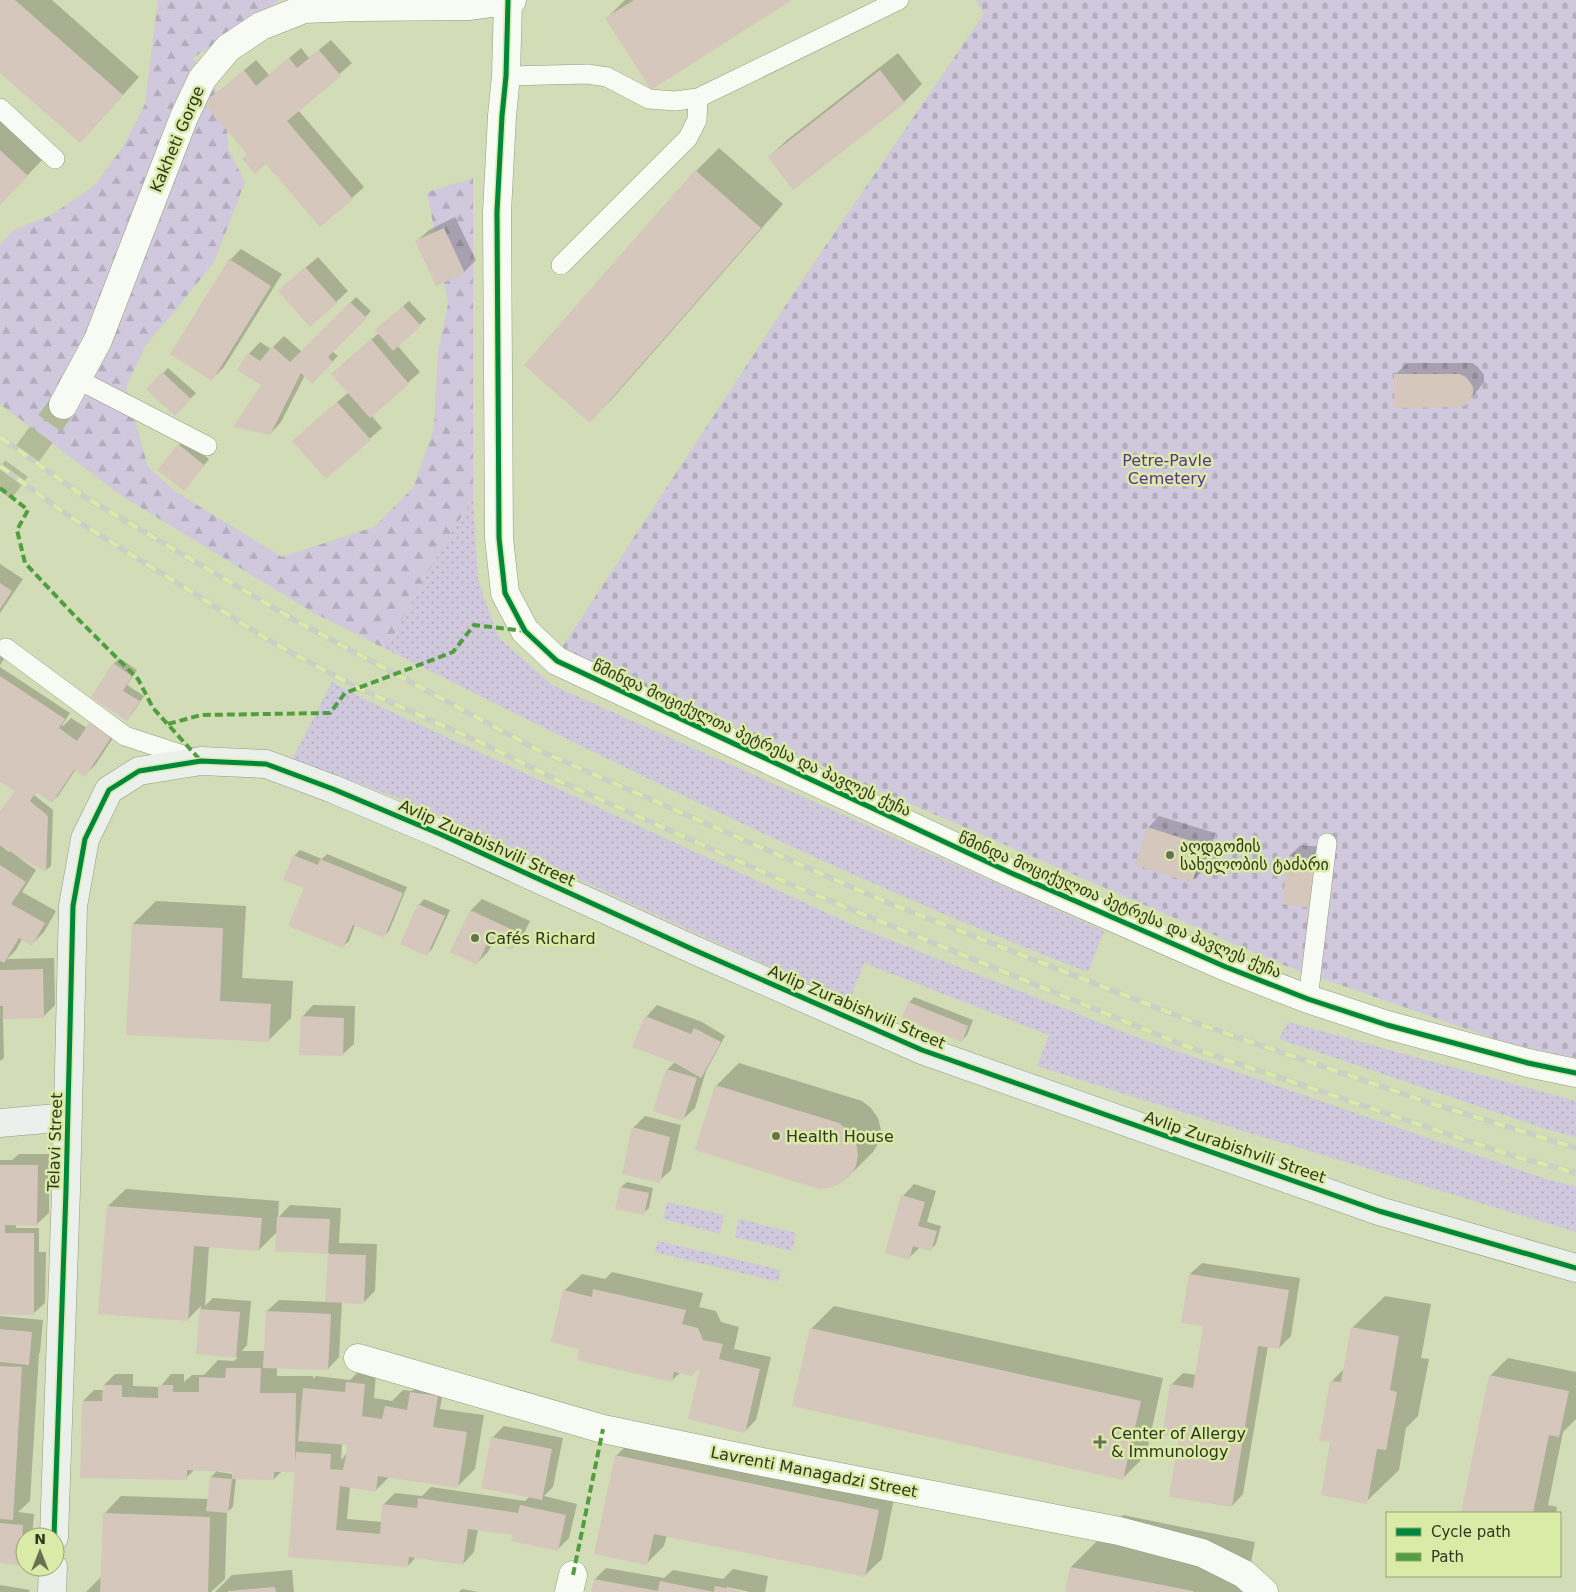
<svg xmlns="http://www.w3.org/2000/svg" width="1576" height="1592" viewBox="0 0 1576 1592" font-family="'DejaVu Sans','Noto Sans Georgian',sans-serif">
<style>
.grass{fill:url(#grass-dots)}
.forest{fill:url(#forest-firs)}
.cemetery{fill:url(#cemetery-stones)}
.shadow{fill:#0003;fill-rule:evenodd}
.building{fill:#d5c7bc}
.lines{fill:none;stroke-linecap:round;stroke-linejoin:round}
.street-tunnel{stroke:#b2bb97;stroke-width:28;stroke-dasharray:28 14;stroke-linecap:butt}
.lane-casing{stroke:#949b7d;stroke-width:20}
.street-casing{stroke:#949b7d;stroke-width:29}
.secondary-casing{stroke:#949b7d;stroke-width:29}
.lane{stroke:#f8faf4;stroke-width:19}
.street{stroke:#f8faf4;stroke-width:28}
.secondary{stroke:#ebf0ec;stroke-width:28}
.rail-casing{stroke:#cccfc4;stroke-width:5.5}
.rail{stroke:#daeba7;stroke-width:4;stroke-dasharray:11;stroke-linecap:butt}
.quiet{stroke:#509f3e;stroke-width:4;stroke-dasharray:8 4;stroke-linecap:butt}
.cycleway-casing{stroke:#daeba7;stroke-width:8}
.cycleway{stroke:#00873e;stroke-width:5}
.poi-dot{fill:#697152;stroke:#daeba7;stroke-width:2}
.labels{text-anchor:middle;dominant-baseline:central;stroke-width:5;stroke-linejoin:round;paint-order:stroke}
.street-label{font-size:16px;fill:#31371c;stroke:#daeba7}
.park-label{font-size:16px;fill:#5c3294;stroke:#daeba7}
.poi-label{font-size:16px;fill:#31371c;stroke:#daeba7;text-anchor:start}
</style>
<defs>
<pattern id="grass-dots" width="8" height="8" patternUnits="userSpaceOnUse" patternTransform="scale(1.25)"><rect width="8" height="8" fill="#d0c8dc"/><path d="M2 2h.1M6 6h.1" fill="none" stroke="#b3acbc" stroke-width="1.8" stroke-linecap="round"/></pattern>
<pattern id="forest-firs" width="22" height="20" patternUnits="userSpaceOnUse" patternTransform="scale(1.25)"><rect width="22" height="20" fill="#d0c8dc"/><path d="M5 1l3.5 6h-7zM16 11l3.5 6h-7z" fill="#b3acbc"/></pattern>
<pattern id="cemetery-stones" width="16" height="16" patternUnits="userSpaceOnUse" patternTransform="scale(1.25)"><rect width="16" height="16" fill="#d0c8dc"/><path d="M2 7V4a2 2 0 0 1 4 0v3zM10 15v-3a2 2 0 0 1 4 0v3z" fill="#b3acbc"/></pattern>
</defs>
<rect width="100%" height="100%" fill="#d2dcb6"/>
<path class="grass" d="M473,498l5,82 20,57 54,48 552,246 -16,41c-46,-18 -92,-36 -137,-55 -192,-81 -378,-175 -565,-268l55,-100z
M332,682l30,16 493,228 281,111 407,141 33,9v45l-369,-112 -170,-54 12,-31 -185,-72 -13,34 -19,-2 -425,-194 -115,-41z
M1288,1022l288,79v36l-30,-8 -267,-90z
M667,1202l57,13 -4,19 -57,-15z
M739,1219l57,14 -4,18 -57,-14z
M658,1241l123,29 -3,12 -123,-30z"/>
<path class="forest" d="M158,0h122l-87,58 31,43 5,49 16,32 -31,80 -36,45 -33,39 -19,41 22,80 28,25 106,65 92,-30 39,-39 21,-59 4,-78 10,-47 -21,-112 46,-14v320l-32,51 -55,100 -72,-36 -192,-117 -122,-92v-159l15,-16 35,-13 44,-30 29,-39 22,-43z"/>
<path class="cemetery" d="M976,0h600v1058l-69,-15 -221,-77 -468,-202 -257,-115 242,-370 181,-265z"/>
<path class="shadow" d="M0,0h52l87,77 -42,47 -17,18 -80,-70z
M625,0h165l-183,18z
M331,40l21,23 -54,47 66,77 -12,11 -104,-44 -42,-51 50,-43 13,15 32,-27 8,10z
M898,53l24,31 -18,18 -110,86 -25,-31 18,-17z
M0,116l44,42 -44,46z
M719,148l64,56 -170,194 -23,23 -64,-57 170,-193z
M455,217l21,43 -12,12 -47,-31 12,-11z
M241,249l41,25 -58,93 -12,12 18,-119z
M318,257l30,34 -38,35 -19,-46z
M356,297l15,14 -39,40 6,5 -26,26 -7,-7 -24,47 -11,12 -7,-49 -14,-31 11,-12 11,7 13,-13 18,16z
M409,301l17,18 -29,26 23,27 -49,43 11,13 -56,49 -20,-48 43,-37 -4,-30 34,-29 3,-8z
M1407,363h65l5,3 7,9v7l-7,9 -12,13 -70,-29z
M168,368l28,25 -21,21 -27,-25z
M184,440l25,19 -20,25 -10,-39z
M0,564l23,15 -23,34z
M0,656l4,3 -4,6z
M119,658l18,12 -10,15 17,11 -12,18 -5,5 -13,-55z
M0,667l70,46 -8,12 1,1 8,-8 16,10 15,-17 20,13 -26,40 -11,11 -9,-6 -18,27 -6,5 -15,-10 -3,4 19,15 -2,56 -6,5 -25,-15 -1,2 17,12 -14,22 34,19 -12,21 -12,12 -10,-5 -6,11 -9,9 47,-1 1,47 -12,12 -40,1 1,40 -4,3v-216l9,7 1,-2 -10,-8v-29l16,-22 -16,-11z
M1159,816l56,17 -11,37 -12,11 -44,-53z
M1301,845l29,3 -6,47 -35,-39z
M300,850l22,9 5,-5 80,33 -18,44 -5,5 -29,-11 -6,16 -6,5 -38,-59 -11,-31z
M424,899l26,11 -18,39 -5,5 -8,-49z
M482,899l48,22 -8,16 -11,12 -17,-8 -6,11 -11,11 -26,-12 20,-41z
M156,901l90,5 -4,72 51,3 -2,37 -23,23 -141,-7 6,-110z
M914,997l59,23 -6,15 -5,5 -53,-37z
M313,1005l42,1 -1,38 -12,11 -40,-38z
M657,1005l45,17 23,14 -19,35 -11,37 -12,11 -16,-49 8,-8 -29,-45z
M739,1063l123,38 9,7 7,10 3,12 -2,12 -6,10 -23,23 -134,-89z
M645,1116l36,9 -10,45 -12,11 -26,-53z
M19,1154h30v59l-12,11h-21v4h23v24h7l-1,51 -12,11h-33v-154h12z
M627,1182l26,6 -4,20 -6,5 -22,-26z
M914,1184l22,7 -9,31 14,4 -5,18 -5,5 -11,-2 -12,12 -5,-63z
M126,1189l153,12 -1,17 12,-13 51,3 -2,35 38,1 -2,47 -12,12 -21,-1 -3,55 -11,12 -51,-2v9h36v3l3,-3 34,4 9,-9 17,2 -2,25 18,3 11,-11 9,1 5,-4 26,4 -3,18 44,6 -9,54 -18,18 -68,-10 -14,14 -25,-4 -3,32 35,3 1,-17 12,-12 27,3 9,-9 94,14 5,-5 -38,-58 12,-12 59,12 -10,49 -9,9 33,8 -8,34 -12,12 -43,-16 -36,-5 -4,23 -11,12 -47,-7 -8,9 -119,-10 7,-85h-14l-8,8 -38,-1 -3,29 -6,5 -2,67 -14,13h-125l16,-16 2,-62 17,-18 87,3 3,-22 7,-7 -23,-1 -9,9 -103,-77 11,-11h10v-5l11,-11h18v12l27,1 11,-13h13v8l8,-7h12l14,-15 16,1 4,-4 -41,-4 4,-47 -14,14 -79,-114zM278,1231l-1,19 52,3 -2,49 -48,-2 -12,11 -2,40h-23l5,-6 4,-44 -38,-3 -8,8 4,-60 50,4zM342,1444h6l-1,9 -6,7zM219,1470h14v4l-15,-2z
M1202,1263l98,15 -9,58 -12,12 -11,-2 -25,148 -11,12 -51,-70 -10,-51 12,-12 13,2 8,-50 -14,-51z
M612,1272l91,21 -4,14 17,4 5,11 18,5 -5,22 37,8 -15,63 -11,11 -43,-66 -21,7 -10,9 -90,-33 -17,-57 18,-17 23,5z
M1385,1296l46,8 -10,54 8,1 -11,57 -12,12 -7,42 -33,32 -34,-61v-60l13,-13 7,-40z
M834,1306l329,72 -17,77 -23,23 -312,-149z
M0,1316l43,4 -3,32 -1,2 -9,147 -12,11 16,2 -2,23h-7v21l-5,6 -20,-2z
M1508,1358l68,14v47l-13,13 -15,73 9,2 -1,6h-94l28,-137z
M633,1438l262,55 -13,66 -18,17 -197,-41 -3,11 -17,17 -31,-107z
M1123,1515l132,27 -10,50h-179l5,-25z
M606,1568l58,10 9,-8 50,9 10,-10 35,7 -3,16h-15l-23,-5v3l11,2h-146l3,-13z
M292,1570l2,22h-79l17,-17z
M0,1585l30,5 -1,2h-29z
M462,1589l16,3h-19z"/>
<path class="building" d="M0,0h15l108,95 -43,48 -80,-70z
M634,0h158l-141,90 -46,-72z
M319,50l22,26 -54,45 66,78 -33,28 -54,-63 -11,10 -13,-15 5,-5 -43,-51 40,-33 12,16 33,-28 8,10z
M880,70l25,33 -112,87 -25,-33z
M0,150l28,26 -28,29z
M695,170l66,58 -171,195 -66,-58z
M444,228l21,45 -29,13 -21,-45z
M229,259l42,27 -59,95 -42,-27z
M305,267l32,36 -27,24 -32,-36z
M350,302l17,16 -39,39 5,5 -21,22 -11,-11 -31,62 -37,-8 28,-42 -24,-15 11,-17 12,8 12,-15 18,16z
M403,306l18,20 -28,25 -18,-21z
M371,339l38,45 -39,34 -39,-44z
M162,372l29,27 -16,17 -29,-27z
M1394,374h65l7,3 4,5 3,5v7l-7,11 -6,2 -66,1z
M337,402l34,38 -45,39 -34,-38z
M178,444l26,21 -20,26 -27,-21z
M0,583l12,8 -12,18z
M113,663l19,13 -9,15 17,10 -13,20 -36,-24z
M0,676l65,43 -6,9 18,13 13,-19 22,14 -27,41 -11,-7 -22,33 -16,-11 -6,9 18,15 -2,56 -28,-15 -18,-13v-33l15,-20 -15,-9z
M1147,827l57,18 -12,38 -57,-18z
M293,855l25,10 2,-6 83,34 -19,45 -31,-13 -10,23 -55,-22 16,-38 -21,-8z
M1288,856l31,4 -6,48 -31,-4z
M0,865l26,17 -15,22 34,19 -13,23 -13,-8 -15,25 -4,-2z
M418,904l27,12 -18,40 -27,-12z
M470,910l49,23 -8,17 -22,-10 -12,25 -27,-13z
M132,924l91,4 -3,73 51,3 -2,38 -143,-7z
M43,969l1,49 -41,1v-13h-3v-36z
M908,1002l60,24 -6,16 -60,-24z
M301,1016l43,2 -1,38 -44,-1z
M645,1016l46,18 3,-6 27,14 -20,36 -26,-15 -43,-16z
M666,1069l31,9 -14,43 -30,-10z
M715,1085l124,38 10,8 7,11 2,12 -2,12 -6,10 -9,7 -11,5 -11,1 -124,-39z
M632,1127l38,10 -10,46 -38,-9z
M0,1165h38l-1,61 -32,-1v8h29v82h-34z
M620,1187l29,6 -5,22 -29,-6z
M901,1195l24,7 -7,24 19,5 -6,20 -18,-5 -4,14 -24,-7z
M107,1206l155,12 -3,33 -65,-5 -6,75 -90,-7z
M277,1217l53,2 -2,35 -53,-3z
M328,1254l38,1 -2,49 -39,-2z
M1189,1274l100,16 -10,59 -21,-3 -26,161 -63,-10 10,-60 -17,-2 8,-51 23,4 10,-62 -22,-3z
M593,1289l93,21 -4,14 16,4 5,12 20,4 -4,15 41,10 -15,64 -57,-14 12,-51 -9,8 -17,-4 -2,10 -95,-22 2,-11 -28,-7 12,-52 29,7z
M200,1309l40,3 -4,46 -40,-4z
M266,1311l65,3 -3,56 -65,-2z
M1351,1327l48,9 -9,54 7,2 -11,58 -9,-1 -10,55 -46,-9 9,-53 -11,-1 11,-60 11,1z
M810,1328l331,73 -18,79 -331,-74z
M0,1329l32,3 -3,33 -29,-3z
M0,1366l22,1 -9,153 -13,-1z
M226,1368h35l-1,25h36l-1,70 1,-11 35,2 -1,15 13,1 5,-25 -50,-4 5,-53 42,4 1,-10 19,2 -3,32 20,3 3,-13 22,4 3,-18 28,4 -5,31 34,5 -9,56 -80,-12 -2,16 -36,-6 -4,44 44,4 2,-30 35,4 1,-10 100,15 2,-8 46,10 -8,36 -47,-10 2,-6 -45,-6 -5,36 -54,-8 -1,10 -120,-10 7,-85h-21v8l-42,-1v-7l-45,-2v10l-107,-2 2,-77h20l1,-16h19v12l36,1v-13h15v7h26v-15l26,1z
M1489,1375l80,16 -10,46 -10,-2 -16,78h-72z
M491,1437l61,12 -10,51 -61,-12z
M615,1455l264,55 -14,67 -211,-43 -7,31 -53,-11z
M210,1477l22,2 -4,34 -22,-2z
M103,1513l107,4 -2,75h-108z
M0,1523l23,2 -3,40 -20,-2z
M1070,1567l123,24v1h-128z
M594,1579l64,12 2,-10 54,11h-123z
M715,1586l25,5v1h-26z
M275,1587l1,5h-48v-1z"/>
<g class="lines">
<path class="street-tunnel" d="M0,491l63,-86"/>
<defs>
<path id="lane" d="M506,76l82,-2 19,3 42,22 26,2 23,-3 201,-98
M0,108l55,51
M561,265l127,-127 9,-18 1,-22
M77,379l130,67
M6,648l119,88 70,23
M1308,999l19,-156"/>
<path id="street" d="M508,1l-2,75 -4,40 -5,96 2,326 6,55 20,38 32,30 452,211 217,95 82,32 79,26 141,38 48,10
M63,405l35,-65 86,-223 18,-38 26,-31 33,-22 43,-17 53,-2 113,-1 42,-6
M358,1358l245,71 159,33 357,69 83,22 42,21 20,18
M569,1592l4,-17"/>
<path id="secondary" d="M0,1123l68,-6
M54,1537l12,-347 7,-284 12,-67 24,-49 30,-19 62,-10 65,3 67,25 107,45 252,115 230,101 457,161 197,57
M52,1592l1,-25"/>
</defs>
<use href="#lane" class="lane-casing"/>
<use href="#street" class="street-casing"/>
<use href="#secondary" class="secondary-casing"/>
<use href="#lane" class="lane"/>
<use href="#street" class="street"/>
<use href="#secondary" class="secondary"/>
<defs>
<path id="rail" d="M0,437l83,59 215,126 240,128 348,152 307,120 237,81 146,45
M0,466l66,48 211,131 81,43 122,54 77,38 242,108 384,157 330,111 63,17"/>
</defs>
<use href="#rail" class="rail-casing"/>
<use href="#rail" class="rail"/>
<path class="quiet" d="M0,488l28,22 -11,20 8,33 47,50 66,66 15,29 48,53
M168,724l33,-9 129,-2 15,-20 108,-41 21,-27 51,6
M573,1575l30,-146"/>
<defs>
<path id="cycleway" d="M508,1l-2,75 -4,40 -5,96 2,326 6,55 20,38 32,30 452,211 217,95 82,32 79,26 141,38 48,10
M54,1537l12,-347 7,-284 12,-67 24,-49 30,-19 62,-10 65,3 67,25 107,45 252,115 230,101 457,161 197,57"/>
</defs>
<use href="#cycleway" class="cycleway-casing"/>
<use href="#cycleway" class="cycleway"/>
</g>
<g class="poi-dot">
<circle cx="1170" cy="855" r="5"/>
<circle cx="475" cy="938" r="5"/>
<circle cx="776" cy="1136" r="5"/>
<path d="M1097.5 1434.5h5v5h5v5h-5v5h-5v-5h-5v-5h5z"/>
</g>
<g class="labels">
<g class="street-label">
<text transform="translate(177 139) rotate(-67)">Kakheti Gorge</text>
<text transform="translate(752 738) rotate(25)">წმინდა მოციქულთა პეტრესა და პავლეს ქუჩა</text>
<text transform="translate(487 843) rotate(24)">Avlip Zurabishvili Street</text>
<text transform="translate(1120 905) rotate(23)">წმინდა მოციქულთა პეტრესა და პავლეს ქუჩა</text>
<text transform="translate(857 1007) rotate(23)">Avlip Zurabishvili Street</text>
<text transform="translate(55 1142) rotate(-88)">Telavi Street</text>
<text transform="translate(1235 1147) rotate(19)">Avlip Zurabishvili Street</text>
<text transform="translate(814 1472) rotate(11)">Lavrenti Managadzi Street</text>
</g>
<g class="park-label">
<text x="1167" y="460">Petre-Pavle<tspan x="1167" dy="18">Cemetery</tspan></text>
</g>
<g class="poi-label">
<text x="1180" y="846">აღდგომის<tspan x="1180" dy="18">სახელობის ტაძარი</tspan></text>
<text x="485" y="938">Cafés Richard</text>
<text x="786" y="1136">Health House</text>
<text x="1111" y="1433">Center of Allergy<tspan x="1111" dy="18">&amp; Immunology</tspan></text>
</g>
</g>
<rect x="1386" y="1512" width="175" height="65" fill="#daeba7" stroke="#96a36f"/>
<rect x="1396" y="1528" width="25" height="8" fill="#00873e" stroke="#96a36f"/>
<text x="1431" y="1537" font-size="15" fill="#31371c">Cycle path</text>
<rect x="1396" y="1553" width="25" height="8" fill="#509f3e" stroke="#96a36f"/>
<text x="1431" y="1562" font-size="15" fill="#31371c">Path</text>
<g transform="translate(40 1552)"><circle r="24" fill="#daeba7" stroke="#96a36f"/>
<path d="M0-4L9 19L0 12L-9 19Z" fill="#697152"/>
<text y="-8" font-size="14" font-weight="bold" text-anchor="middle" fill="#31371c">N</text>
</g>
</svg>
